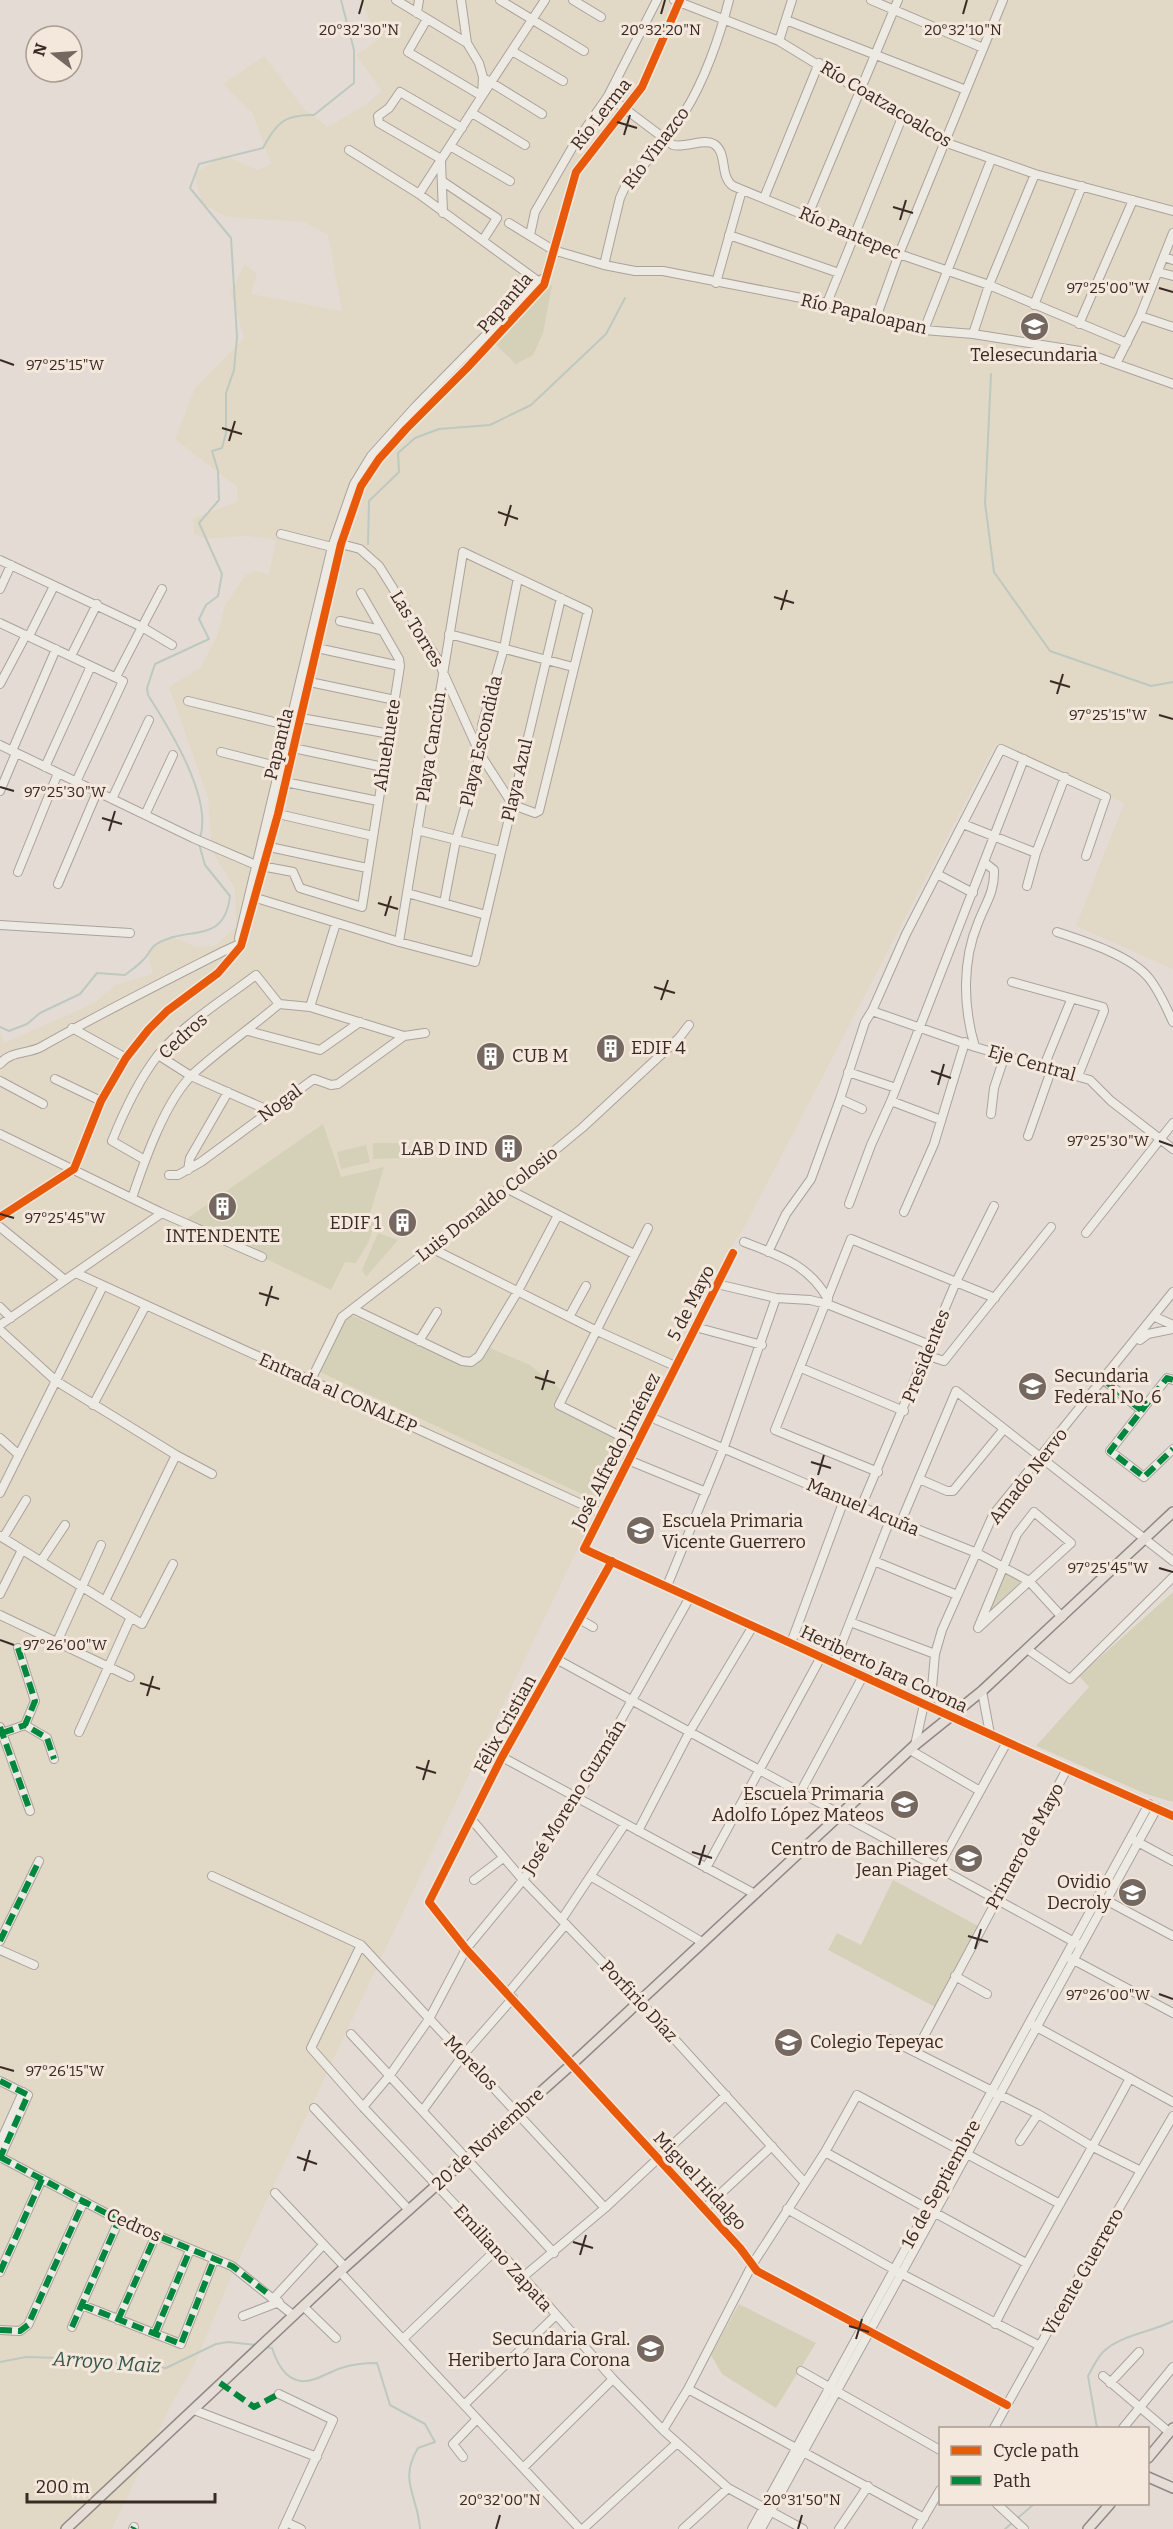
<svg xmlns="http://www.w3.org/2000/svg" width="1173" height="2529" viewBox="0 0 1173 2529" font-family="Bitter,serif">
<style>
.farmland{fill:#e2d8c6}
.green{fill:#d5d0b8}
.lines{fill:none;stroke-linecap:round;stroke-linejoin:round}
.stream{stroke:#bdc9c0;stroke-width:2}
.minor-casing{stroke:#aaa29c;stroke-width:10}
.major-casing{stroke:#908883;stroke-width:12}
.minor{stroke:#ede9e3;stroke-width:8}
.major{stroke:#e4ded7;stroke-width:9}
.quiet{stroke:#00873e;stroke-width:6;stroke-dasharray:12 6;stroke-linecap:butt}
.cycleway-casing{stroke:#f3e8db;stroke-width:11}
.cycleway{stroke:#e8590c;stroke-width:8}
.ticks{fill:none;stroke:#392a23;stroke-width:2}
.labels{text-anchor:middle;dominant-baseline:central;stroke-width:6;stroke-linejoin:round;paint-order:stroke}
.street-label{font-size:18px;fill:#392a23;stroke:#f3e8db}
.poi-label{font-size:18px;fill:#392a23;stroke:#f3e8db;text-anchor:end}
.water-label{font-size:20px;font-style:italic;fill:#34574f;stroke:#f3e8db}
.ticks-label{font-size:15px;text-anchor:middle;fill:#392a23;stroke:#f3e8db;stroke-width:6;stroke-linejoin:round;paint-order:stroke}
</style>
<rect width="100%" height="100%" fill="#e4dcd4"/>
<path class="farmland" d="M361,0h812v969l-97,-43 48,-123 -128,-60 -251,483 -20,30 -36,70 -94,187 -213,443 -148,314 -40,96 -22,37 -60,126h-112v-1496l4,10 88,-39 25,-20 36,-10 -6,-23 24,-15 25,11 19,-1 21,-19 -1,-39 -23,-36 -4,-54 -39,-111 31,-19 17,-31 8,-32 21,-30 9,-4 14,3 7,-34 -28,-4 -42,3 -12,-5 -1,-16 44,-16v-15l-62,-48 20,-51 49,-50 -13,-45 13,-29 13,9 -6,21 91,17 -14,-76 -23,-13 -79,-5 -24,-14 -8,-29 29,-19 35,15 13,-6 -18,-50 -30,-30 41,-28 39,52 25,19 37,-22 17,-14 -26,-36 22,-15z"/>
<path class="green" d="M548,283l4,3 -9,47 -10,22 -17,9 -24,-23 3,-3 -14,-16 37,-37h5l14,9z
M323,1124l18,53 43,-10 -16,53 7,3 -7,20 -12,20 -11,-1 -14,28 -146,-70z
M373,1143h28v15l-28,1z
M366,1145l4,17 -29,7 -4,-17z
M378,1233l20,7 -32,37 -4,-7z
M348,1314l123,53 19,-19 40,17 31,25 -6,17 74,36 -30,59 -285,-133z
M1005,1571l17,10 -33,31z
M1173,1592v210l-27,-8 -110,-48 53,-59 -10,-11z
M893,1880l85,46 -43,81 -107,-57 9,-17 24,12z
M739,2304l77,39 -40,65 -54,-34 -11,-19z"/>
<g class="lines">
<path class="stream" d="M991,374l-6,129 9,69 56,79 101,35 22,-4
M368,544l1,-43 30,-29 -1,-19 17,-15 24,-9 51,-4 41,-20 75,-71 19,-36
M200,838c13,-40 -31,-110 -52,-143l-1,-7 8,-24 54,-25 -10,-20 7,-14 12,-9 4,-22 -23,-51 20,-23 -1,-29 -6,-20 10,-3 4,-15v-40l8,-23 3,-33 -6,-99 -41,-50 9,-24 64,-16c13,-25 22,-34 51,-33l40,-32v-33l-13,-50
M0,1027l9,4 18,-7 13,-11 40,-19 17,-21 28,2c6,-5 13,-9 18,-15 5,-4 7,-11 12,-15 31,-21 69,2 75,-49l-25,-31 -6,-21
M264,2347l8,1c6,19 18,40 43,31 9,-3 17,-8 26,-11 12,-4 24,-5 36,-5l13,42 35,19 10,18 -17,6c-20,33 0,48 2,81
M0,2362l26,-5 35,1 105,10 50,-24 12,-2 28,3
M1097,2428l-9,-52c4,-7 9,-18 15,-24 17,-17 49,-20 70,-31
M1005,2529l29,-25"/>
<defs>
<path id="minor" d="M396,0l71,43
M500,0l84,51
M573,0l28,17
M674,0l105,41 165,101 91,32 138,37
M871,0l112,48
M417,13l2,-13
M427,19l-19,33 74,44 63,-96
M786,20l180,70
M779,41l13,-41
M512,51l51,30
M487,80l55,34
M608,96l65,49c13,3 31,-7 41,-1 14,9 5,32 19,42l166,68 90,31 138,58
M472,113l53,32
M450,146l60,35
M349,150l70,44 123,90
M441,159l-62,-36 -1,-7 11,-8 11,-16 62,36
M441,161l2,52
M442,181l55,37 -14,22
M419,194l63,-98 1,-19 -4,-14 -12,-20 -6,-43
M764,198l55,-135
M808,215l90,-215
M509,223l44,27 51,15 31,6h28l164,32 97,27 49,4 107,17 93,33
M530,235l5,-23 37,-64 36,-52 49,-96
M729,235l110,38
M1164,257l9,3
M604,265l16,-67 5,-11c20,-24 42,-48 59,-74 20,-31 36,-77 45,-113
M1158,272l15,4
M716,283l26,-93
M827,303l76,-188
M1034,305l48,-119
M1140,316l33,11
M876,318l23,-64 104,-254
M1079,324l54,-124
M924,330l67,-170
M973,334l16,-49 46,-111
M1117,362l23,-46 33,-83
M281,534l51,13
M341,544l19,5 19,17 59,94 5,12 37,82 33,51 22,8 4,-2 49,-200 -125,-59 -2,13c-21,126 -41,252 -62,377
M0,560l142,67 -26,50
M0,589l11,-24
M162,589l-20,38 30,18
M340,621l41,9
M0,623l123,58 -47,101
M449,634l124,33
M29,636l25,-50
M317,648l83,18
M71,656l26,-52
M305,681l90,19
M0,684l26,-49
M188,701l102,25
M301,718l89,16
M0,745l193,93 63,27 37,7 7,16 62,19 38,-241 -1,-7 -38,-66
M293,748l90,19
M12,751l44,-102
M221,752l59,15
M45,767l46,-101
M285,782l93,19
M0,791l16,-38
M112,799l37,-79
M274,813l99,23
M145,815l28,-60
M963,824l73,29
M417,830l83,21
M265,846l102,22
M18,872l40,-99
M937,874l36,19
M58,884l39,-92
M1027,886l9,-33 29,-76
M407,893l79,22
M253,897l146,45 76,20c28,-121 58,-242 86,-364
M444,903l12,-63 24,-86 2,-29 22,-77 14,-70
M0,925l130,8
M1057,932c27,9 72,23 91,45 11,13 18,30 25,45
M239,938l93,-391 22,-63 17,-28 45,-50 122,-124 9,-6
M1012,982l91,25 1,4 -26,65
M310,1007l26,-84
M872,1011l103,36 115,33 21,21 62,48
M72,1028l54,30
M248,1031l72,19 40,-28
M975,1047c-12,-40 -13,-86 3,-124 7,-19 17,-31 16,-53l-10,-8
M158,1055l33,21 79,35
M0,1064c10,-13 28,-10 41,-17 60,-34 120,-64 181,-95l15,-7 4,1
M1044,1066l27,-66
M848,1072l48,16
M55,1079l46,22
M0,1081l43,23
M840,1099l22,10
M891,1101l50,19
M991,1114l3,-26 11,-33
M0,1134l162,79 100,44
M1028,1136l24,-68
M145,1160l-33,-19c12,-30 26,-60 46,-86 23,-29 68,-57 98,-80l23,29
M188,1170l2,-12 38,-66
M169,1175h9l23,-13 110,-81 3,-2 17,6 7,-1 66,-48 21,-3
M508,1189l126,65
M132,1198c12,-36 33,-97 61,-124 26,-24 58,-46 86,-70l31,3 94,29
M849,1204l22,-59 20,-44 133,-342
M904,1212l30,-68 31,-102
M0,1217l74,-48 27,-68 25,-43 23,-29 18,-18 51,-38 23,-27 37,-132 63,-270 20,-58 18,-27 27,-30 61,-61 77,-83 32,-113 66,-85 38,-87
M0,1227l65,53
M1086,1233l87,-110
M744,1242c36,14 64,22 84,57
M431,1248l164,82 80,36
M768,1252l18,-38 25,-35 29,-80 25,-77 7,-11 34,-77 95,-185 105,48 -20,59
M733,1253l-149,296 423,193 166,74
M76,1273l525,240
M717,1284l59,14 34,2 17,4 103,41
M0,1307l11,11
M353,1309l109,52 9,1 8,-6 39,-65 40,-76
M569,1317l17,-31
M1155,1317l18,8
M0,1325l162,-112
M695,1327l67,18
M0,1330l56,51 120,74 36,19
M1140,1340l8,-6 25,-5
M419,1341l18,-29
M926,1355l18,6 107,-134
M801,1368l103,43
M311,1380l31,-63 166,-128 74,-61 97,-90 10,-13
M1104,1380l37,30
M1173,1380l-6,-2 -57,73 34,26 29,-28
M93,1405l53,-100
M650,1417l194,83 133,53 52,28 33,36
M0,1438l19,17
M636,1444l-77,-39 89,-177
M628,1460l78,32
M878,1472l-103,-42 76,-191 144,59
M919,1479l28,12h6l51,-62
M0,1493l103,-207
M861,1507l95,-225 38,-76
M1034,1512l37,31 -93,85 39,-94z
M900,1524l56,-133 217,170
M0,1536l142,88 31,-60
M3,1538l23,-38
M41,1561l24,-36
M612,1561l-110,196 -73,145 37,47 274,299 17,23 250,134
M874,1561l83,34
M667,1586l57,-139 52,-149
M0,1594l22,-44
M105,1601l71,-146
M0,1615l130,62
M581,1620l12,7
M850,1622l85,32
M57,1642l44,-97
M791,1643l53,-143
M18,1648l17,53 -10,24 22,13 7,21
M1027,1649l43,30 103,-102
M558,1660l520,284
M834,1663l56,-143
M982,1691l8,43
M956,1712l-11,-5 -7,-7 -6,-12 3,-34 7,-24 51,-115 180,-223
M0,1727l30,84
M79,1732l52,-115
M2,1733l23,-8
M915,1745l9,-41
M910,1750l70,41
M502,1757l253,137
M801,1791l62,-115
M472,1820l51,60 116,120 166,183
M638,1831l52,-100 63,-105
M1134,1840l39,21
M939,1866l68,-124
M706,1868l115,-211
M212,1876l149,69 244,263
M592,1877l110,65
M474,1880l29,-22
M1102,1898l71,38
M562,1919l63,-95
M0,1941l39,-80
M361,1945l-50,103 52,59 160,170 90,102 50,51 65,58 75,41
M0,1950l34,15
M1070,1958l103,55
M955,1976l32,18
M508,1993l58,-69
M1033,2025l140,77
M351,2034l203,219
M889,2039l149,75 55,33 48,24
M916,2051l151,-282
M0,2081l28,14 -28,63
M363,2107l27,-32 39,-56 37,-70 57,-69 54,-82 113,-201
M314,2108l95,102
M423,2110l41,-56 49,-56
M1020,2141l18,-27
M0,2143l23,-51
M825,2152l201,111
M0,2157l119,63 113,46 61,49
M275,2193l70,74
M705,2208l67,-62
M787,2209l115,65 138,72
M0,2272l42,-93
M340,2272l240,257
M523,2277l82,-69 121,-113
M274,2298l49,-53
M82,2305l99,39 33,-84
M303,2306l33,32
M243,2316l36,-14
M118,2320l38,-85
M995,2324c42,-84 91,-163 135,-246
M72,2327l47,-107
M0,2330l20,1 8,-6 56,-124
M155,2333l35,-83
M403,2339l93,-89
M801,2371l139,79
M1103,2376l66,56
M1110,2383l29,-31
M688,2389l236,129
M279,2394l54,26 -50,109
M464,2405l91,-89
M194,2410l123,47
M994,2428l72,-129 107,-183
M1123,2428l50,-61
M663,2430l25,-41 64,-124 73,-113 32,-57 203,109
M463,2457l-10,-13 24,-25
M523,2468l90,-89
M997,2504l27,25
M286,2522l15,7
M133,2529l1,-2
M583,2529l94,-86
M683,2529l45,-41
M752,2529l397,-725
M761,2529l396,-721
M839,2529l29,-43
M917,2529l23,-39"/>
<path id="major" d="M1148,2458l25,-30
M1148,2477l25,11
M66,2529l279,-262 226,-202 344,-320 67,-54 191,-179
M1088,2529l22,-25"/>
</defs>
<use href="#minor" class="minor-casing"/>
<use href="#major" class="major-casing"/>
<use href="#minor" class="minor"/>
<use href="#major" class="major"/>
<path class="quiet" d="M1104,1380l37,30
M1173,1380l-6,-2 -57,73 34,26 29,-28
M18,1648l17,53 -10,24 22,13 7,21
M0,1727l30,84
M2,1733l23,-8
M0,1941l39,-80
M0,2081l28,14 -28,63
M0,2157l119,63 113,46 35,27
M0,2272l42,-93
M82,2305l99,39 33,-84
M118,2320l38,-85
M72,2327l47,-107
M0,2330l20,1 8,-6 56,-124
M155,2333l35,-83
M220,2383l34,24 25,-13
M133,2529l1,-2"/>
<defs>
<path id="cycleway" d="M0,1217l74,-48 27,-68 25,-43 23,-29 18,-18 51,-38 23,-27 37,-132 63,-270 20,-58 18,-27 27,-30 61,-61 77,-83 32,-113 66,-85 38,-87
M733,1253l-149,296 423,193 166,74
M612,1561l-110,196 -73,145 37,47 274,299 17,23 250,134"/>
</defs>
<use href="#cycleway" class="cycleway-casing"/>
<use href="#cycleway" class="cycleway"/>
</g>
<path class="ticks" d="M359,14l4,-14M661,14l4,-14M963,14l4,-14M617,122l20,6M624,135l6,-20M893,207l20,6M900,220l6,-20M1159,288l14,4M0,360l14,5M222,428l20,6M229,441l6,-20M498,512l20,7M505,526l6,-21M774,597l20,6M781,610l6,-20M1050,681l20,6M1057,694l6,-20M1159,715l14,4M0,787l14,4M102,818l20,6M109,831l6,-20M378,903l20,6M385,916l6,-20M654,987l21,6M661,1000l7,-20M931,1071l20,7M938,1085l6,-21M1159,1141l14,5M0,1214l14,4M259,1293l20,6M266,1306l6,-20M535,1377l20,6M542,1390l6,-20M811,1462l20,6M818,1475l6,-20M1159,1568l14,4M0,1640l14,5M140,1683l20,6M147,1696l6,-20M416,1767l20,6M423,1780l6,-20M692,1852l20,6M699,1865l6,-20M968,1936l20,6M975,1949l6,-20M1159,1994l14,5M0,2067l14,4M297,2157l20,7M304,2171l6,-21M573,2242l20,6M580,2255l6,-20M849,2326l20,6M856,2339l6,-20M496,2529l4,-14M798,2529l4,-14"/>
<defs>
<symbol id="school-disc" viewBox="-11 -11 22 22"><circle r="9.5" fill="#756861" stroke="#f3e8db"/><path d="M0-5L7-2L0 1L-7-2ZM-4 1L0 2.5L4 1V4Q0 6-4 4Z" fill="#fff"/></symbol>
<symbol id="building-disc" viewBox="-11 -11 22 22"><circle r="9.5" fill="#756861" stroke="#f3e8db"/><path d="M-4-6H4V6H1V3H-1V6H-4ZM-2.5-4.3h1.7v1.8h-1.7ZM.8-4.3h1.7v1.8H.8ZM-2.5-1h1.7V.8h-1.7ZM.8-1h1.7V.8H.8Z" fill="#fff"/></symbol>
<symbol id="university-disc" viewBox="-11 -11 22 22"><circle r="9.5" fill="#756861" stroke="#f3e8db"/><path d="M0-5L7-2L0 1L-7-2ZM-4 1L0 2.5L4 1V4Q0 6-4 4Z" fill="#fff"/></symbol>
</defs>
<g fill-rule="evenodd">
<use href="#school-disc" x="1018" y="310" width="33" height="33"/>
<use href="#building-disc" x="594" y="1032" width="33" height="33"/>
<use href="#building-disc" x="474" y="1040" width="33" height="33"/>
<use href="#building-disc" x="492" y="1132" width="33" height="33"/>
<use href="#building-disc" x="206" y="1190" width="33" height="33"/>
<use href="#building-disc" x="386" y="1206" width="33" height="33"/>
<use href="#school-disc" x="1016" y="1370" width="33" height="33"/>
<use href="#school-disc" x="624" y="1514" width="33" height="33"/>
<use href="#school-disc" x="888" y="1788" width="33" height="33"/>
<use href="#university-disc" x="952" y="1842" width="33" height="33"/>
<use href="#school-disc" x="1116" y="1876" width="33" height="33"/>
<use href="#school-disc" x="772" y="2026" width="33" height="33"/>
<use href="#school-disc" x="634" y="2332" width="33" height="33"/>
</g>
<g class="labels">
<g class="street-label">
<text transform="translate(886 104) rotate(31)">Río Coatzacoalcos</text>
<text transform="translate(601 114) rotate(-52)">Río Lerma</text>
<text transform="translate(656 148) rotate(-53)">Río Vinazco</text>
<text transform="translate(850 233) rotate(23)">Río Pantepec</text>
<text transform="translate(505 303) rotate(-49)">Papantla</text>
<text transform="translate(864 314) rotate(13)">Río Papaloapan</text>
<text transform="translate(417 629) rotate(59)">Las Torres</text>
<text transform="translate(481 741) rotate(-77)">Playa Escondida</text>
<text transform="translate(279 744) rotate(-76)">Papantla</text>
<text transform="translate(387 745) rotate(-81)">Ahuehuete</text>
<text transform="translate(431 747) rotate(-81)">Playa Cancún</text>
<text transform="translate(517 780) rotate(-77)">Playa Azul</text>
<text transform="translate(183 1036) rotate(-42)">Cedros</text>
<text transform="translate(1032 1063) rotate(16)">Eje Central</text>
<text transform="translate(280 1103) rotate(-37)">Nogal</text>
<text transform="translate(487 1204) rotate(-38)">Luis Donaldo Colosio</text>
<text transform="translate(691 1303) rotate(-63)">5 de Mayo</text>
<text transform="translate(926 1356) rotate(-68)">Presidentes</text>
<text transform="translate(338 1393) rotate(24)">Entrada al CONALEP</text>
<text transform="translate(616 1451) rotate(-63)">José Alfredo Jiménez</text>
<text transform="translate(1028 1476) rotate(-52)">Amado Nervo</text>
<text transform="translate(863 1507) rotate(23)">Manuel Acuña</text>
<text transform="translate(884 1669) rotate(25)">Heriberto Jara Corona</text>
<text transform="translate(505 1724) rotate(-61)">Félix Cristian</text>
<text transform="translate(574 1797) rotate(-58)">José Moreno Guzmán</text>
<text transform="translate(1025 1846) rotate(-61)">Primero de Mayo</text>
<text transform="translate(639 2001) rotate(47)">Porfirio Díaz</text>
<text transform="translate(471 2063) rotate(46)">Morelos</text>
<text transform="translate(488 2139) rotate(-42)">20 de Noviembre</text>
<text transform="translate(700 2181) rotate(47)">Miguel Hidalgo</text>
<text transform="translate(941 2184) rotate(-61)">16 de Septiembre</text>
<text transform="translate(134 2225) rotate(24)">Cedros</text>
<text transform="translate(503 2258) rotate(48)">Emiliano Zapata</text>
<text transform="translate(1083 2272) rotate(-60)">Vicente Guerrero</text>
</g>
<g class="poi-label">
<text x="1034" y="355" text-anchor="middle">Telesecundaria</text>
<text x="631" y="1048" text-anchor="start">EDIF 4</text>
<text x="512" y="1056" text-anchor="start">CUB M</text>
<text x="488" y="1149">LAB D IND</text>
<text x="381" y="1223">EDIF 1</text>
<text x="223" y="1236" text-anchor="middle">INTENDENTE</text>
<text x="1054" y="1376" text-anchor="start">Secundaria<tspan x="1054" dy="21">Federal No. 6</tspan></text>
<text x="662" y="1521" text-anchor="start">Escuela Primaria<tspan x="662" dy="21">Vicente Guerrero</tspan></text>
<text x="884" y="1794">Escuela Primaria<tspan x="884" dy="21">Adolfo López Mateos</tspan></text>
<text x="948" y="1849">Centro de Bachilleres<tspan x="948" dy="21">Jean Piaget</tspan></text>
<text x="1111" y="1882">Ovidio<tspan x="1111" dy="21">Decroly</tspan></text>
<text x="810" y="2042" text-anchor="start">Colegio Tepeyac</text>
<text x="630" y="2339">Secundaria Gral.<tspan x="630" dy="21">Heriberto Jara Corona</tspan></text>
</g>
<g class="water-label">
<text transform="translate(107 2362) rotate(4)">Arroyo Maiz</text>
</g>
</g>
<g class="ticks-label">
<text x="359" y="35">20°32'30"N</text>
<text x="661" y="35">20°32'20"N</text>
<text x="963" y="35">20°32'10"N</text>
<text x="1108" y="293">97°25'00"W</text>
<text x="65" y="370">97°25'15"W</text>
<text x="1108" y="720">97°25'15"W</text>
<text x="65" y="797">97°25'30"W</text>
<text x="1108" y="1146">97°25'30"W</text>
<text x="65" y="1223">97°25'45"W</text>
<text x="1108" y="1573">97°25'45"W</text>
<text x="65" y="1650">97°26'00"W</text>
<text x="1108" y="2000">97°26'00"W</text>
<text x="65" y="2076">97°26'15"W</text>
<text x="500" y="2505">20°32'00"N</text>
<text x="802" y="2505">20°31'50"N</text>
</g>
<rect x="939" y="2427" width="210" height="78" fill="#f3e8db" stroke="#a99c91" stroke-width="1.5"/>
<rect x="951" y="2446" width="30" height="9" fill="#e8590c" stroke="#a99c91" stroke-width="1.5"/>
<text x="993" y="2457" font-size="18" fill="#392a23">Cycle path</text>
<rect x="951" y="2476" width="30" height="9" fill="#00873e" stroke="#a99c91" stroke-width="1.5"/>
<text x="993" y="2487" font-size="18" fill="#392a23">Path</text>
<g transform="translate(54 54) rotate(287)"><circle r="28" fill="#f3e8db" stroke="#a99c91" stroke-width="1.5"/>
<path d="M0-4.5L10 22L0 15L-10 22Z" fill="#756861"/>
<text y="-9" font-size="16" font-weight="bold" text-anchor="middle" fill="#392a23">N</text>
</g>
<path d="M27 2493v9h188v-9" fill="none" stroke="#392a23" stroke-width="3"/>
<text x="36" y="2493" font-size="18" fill="#392a23" stroke="#f3e8db" stroke-width="4.5" paint-order="stroke">200 m</text>
</svg>
